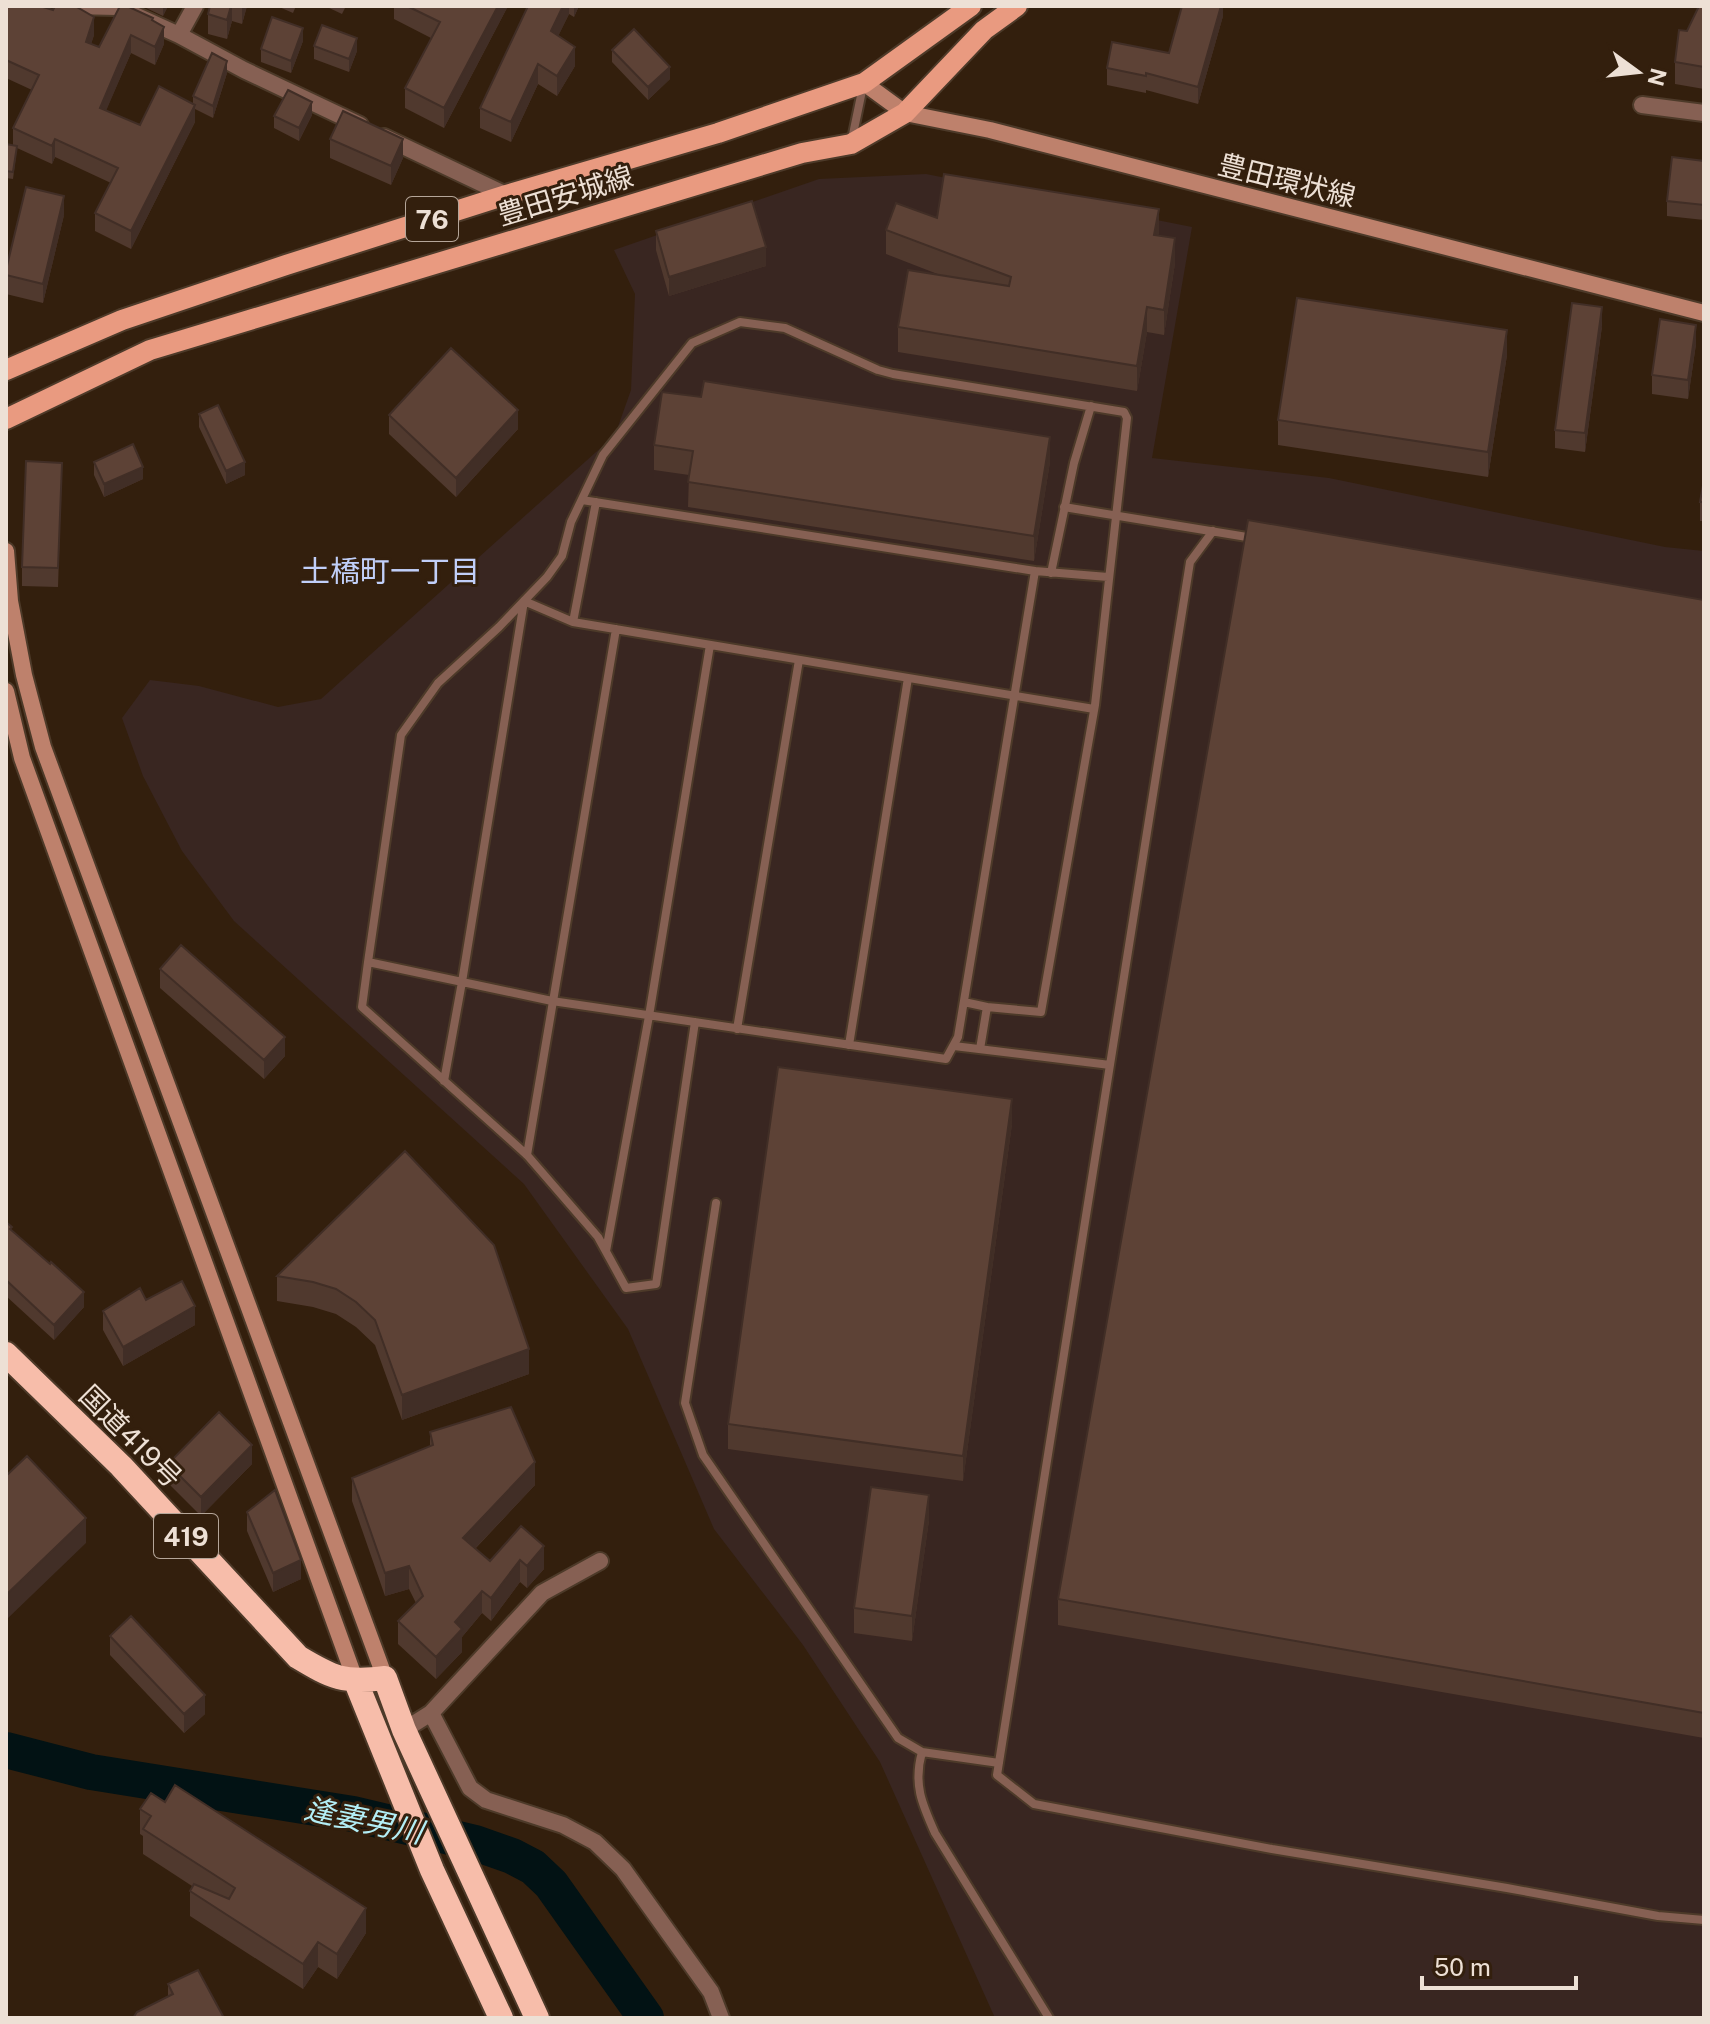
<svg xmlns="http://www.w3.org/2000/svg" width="1710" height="2024" viewBox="0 0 1710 2024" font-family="'Public Sans','Noto Sans JP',sans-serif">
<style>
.industrial{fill:#392621}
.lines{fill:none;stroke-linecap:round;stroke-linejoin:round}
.river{stroke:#021214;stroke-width:36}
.lane-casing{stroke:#4d3a29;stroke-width:12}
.street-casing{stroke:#4d3a29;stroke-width:20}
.secondary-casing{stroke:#4d3a29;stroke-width:20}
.primary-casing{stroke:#4d3a29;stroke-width:24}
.highway-casing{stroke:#4d3a29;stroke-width:28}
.lane{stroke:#866053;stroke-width:8}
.street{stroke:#866053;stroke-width:16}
.secondary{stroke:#be816c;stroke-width:16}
.primary{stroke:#e99a80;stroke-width:20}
.highway{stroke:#f7bdaa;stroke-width:24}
.wall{fill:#50392e}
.shaded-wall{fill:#412e26}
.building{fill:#5d4236;stroke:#412e26;stroke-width:2}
.labels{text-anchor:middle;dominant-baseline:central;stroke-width:6;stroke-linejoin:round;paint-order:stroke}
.shield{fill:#331f0d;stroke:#b5a699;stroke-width:2}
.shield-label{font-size:26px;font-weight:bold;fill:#ede0d5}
.street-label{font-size:28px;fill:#ede0d5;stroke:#331f0d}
.neighbourhood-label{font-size:30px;fill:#c1cff9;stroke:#331f0d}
.water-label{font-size:30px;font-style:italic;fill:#b3eef6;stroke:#331f0d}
</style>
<rect width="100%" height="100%" fill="#331f0d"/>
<path class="industrial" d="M926,174l266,53 -40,231 177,20 336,69 39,4v1467h-709l-115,-256 -77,-117 -89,-116 -86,-200 -104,-145 -290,-263 -52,-70 -39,-75 -21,-58 28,-38 49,6 79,21 43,-8 294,-264 16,-45 4,-96 -21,-44 205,-71z"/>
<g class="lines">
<path class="river" d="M6,1750l85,22 262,42 122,29 37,13 21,11 18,17 95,134"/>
<defs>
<path id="lane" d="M852,139l11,-53
M582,500l453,71 -77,466 -12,22 -394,-58 -184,-39 33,-227 37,-52 61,-56 48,-50 15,-21 9,-34 32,-67 89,-112 48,-21 45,6 93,42 15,4 231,38 3,6 -32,287 -54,307 -54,-5 -7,42
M596,502l-23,120 521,87
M1064,507l189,31
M1213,531l-23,31 -193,1213 37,29 238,45 235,39 151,28 46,4
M1035,571l73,6
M1051,573l23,-110 17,-57
M368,962l-6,45 165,148 71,82 28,51 30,-4 39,-262
M964,1002l23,5
M737,1029l62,-369
M849,1045l59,-367
M954,1046l156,19
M444,1081l18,-99 62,-381 49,21
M527,1155l89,-526
M716,1203l-31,200 18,52 195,283 24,14c-9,32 0,52 13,81l114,185
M606,1251l43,-235 61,-371
M922,1752l77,11"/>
<path id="street" d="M72,6l45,1 62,28
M195,6l-16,29 65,35 116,55
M1642,105l62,8
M384,137l122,58
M431,1713l111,-120 58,-32
M404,1730l27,-17 39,75 16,12 77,25 32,17 28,27 88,123 10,26"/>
<path id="secondary" d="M864,83l41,30 85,17 714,183
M6,551l4,50 14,74 19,72 342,931
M6,691l16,67 334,924"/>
<path id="primary" d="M6,370l116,-50 164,-55 220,-70 212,-62 146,-50 107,-77
M6,419l144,-69 652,-197 49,-9 54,-31 79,-83 33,-24"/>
<path id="highway" d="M6,1354l115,112 177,191c35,21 45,26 87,21l19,52 133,288
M356,1682l76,188 69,148"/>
</defs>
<use href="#lane" class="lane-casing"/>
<use href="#street" class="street-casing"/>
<use href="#secondary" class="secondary-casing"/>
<use href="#primary" class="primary-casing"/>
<use href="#highway" class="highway-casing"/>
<use href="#lane" class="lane"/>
<use href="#street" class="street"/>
<use href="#secondary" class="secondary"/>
<use href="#primary" class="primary"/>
<use href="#highway" class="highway"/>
</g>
<path class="wall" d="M6,6l88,29 -3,9 8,3 54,-26 11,23 -9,21 -24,-12 -25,57 34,15 53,-21v-8l34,-23 -14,45 -18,-9v13l-64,127 -36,-18v-18l16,-30 -56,-26 -3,7 -35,-16 -4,31 -7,-1v-34l7,2v-18l19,-38 -26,-12z
M142,6h26l-5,10z
M210,6h37l-5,18 -10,-3 -5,18 -19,-5v-20z
M277,6h19l-3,7z
M325,6h21l-4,8z
M394,6h114l-64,122 -39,-20v-20l26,-50 -37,-19z
M528,6h51l-5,11 -5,-3 -11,22 17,30 -18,30 -19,-12 -27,58 -31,-14v-20z
M1223,6v10l-25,88 -52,-14v3l-39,-8v-17l62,-15z
M1704,6v83l-29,-5v-22l12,-31z
M303,41l-12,32 -30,-11v-13z
M314,46l43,5 -8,21 -35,-13z
M612,50l58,29 -22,21 -36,-38z
M312,115l-13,26 -25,-13v-12z
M330,139l73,19 -12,27 -61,-27z
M1704,161v59l-37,-4v-15z
M64,215l-21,88 -37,-9v-24z
M937,218l222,18 16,27 -11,72 -17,-3 -10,59 -239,-39v-25l42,-52 -54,-21v-24z
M656,231l110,35 -97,30 -13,-46z
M1602,326l-17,126 -30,-4v-18z
M1696,344l-8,55 -36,-5v-19z
M1507,355l-19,122 -210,-32v-25z
M199,414l46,61 -19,9 -27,-57z
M389,415l129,14 -62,68 -67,-63z
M654,445l396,17 -16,99 -346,-54 1,-32 -35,-5z
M94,462l49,17 -39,18 -10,-22z
M62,463l-4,124 -36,-1v-19z
M1704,480v41h-4v-19z
M1704,600v1138l-646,-113v-26z
M160,969l125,87 -21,23 -104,-91z
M1012,1124l-49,357 -235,-32v-25z
M405,1151l124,223 -127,46 -27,-75 -19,-18 -20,-13 -23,-7 -36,-6v-25z
M6,1222l6,9 38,33 34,43 -30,33 -48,-44z
M146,1300l49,25 -72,41 -20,-36v-19z
M430,1432l105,53 -60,64 15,12 31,-35 23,43 -17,19 -7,-6 -29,39 -9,-8 -20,24v15l-26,27 -38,-35v-23l18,-18 -7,-14 -24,7 -33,-95v-23l78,-32z
M168,1464h84l-51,52 -33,-33z
M247,1512l54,67 -28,13 -26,-61z
M929,1520l-17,121 -58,-8v-25z
M110,1636l95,78 -21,19 -74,-78z
M140,1809l226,124 -29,46 -19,-12 -15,22 -113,-73v-25l2,-5 -49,-32v-18l-3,-2z
M168,1984l56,34 -56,-22z"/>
<path class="shaded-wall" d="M163,6h5l-5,10z
M231,6h1v15l-5,18v-19z
M242,6h5l-5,18z
M498,6h10l-64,122v-20z
M563,6h6v8l-18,37v-20z
M574,6h5l-5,11z
M1221,6h2v10l-25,88v-17z
M94,17v18l-8,25v-18z
M164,27v17l-9,21v-18z
M303,28v13l-12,32v-12z
M131,35v18l-31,72v-17z
M357,38v13l-8,21v-13z
M575,47v19l-18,30v-20z
M227,61v12l-14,45v-12z
M538,64v20l-27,58v-20z
M670,67v12l-22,21v-13z
M312,102v13l-13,26v-13z
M195,105v17l-64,127v-18z
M55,139v18l-3,7v-18z
M403,139v19l-12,27v-19z
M64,196v19l-21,88v-19z
M1159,209v25l-5,26v-25z
M1175,238v25l-11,72v-25z
M766,247v19l-97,30v-19z
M1147,307v25l-10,59v-25z
M1602,307v19l-17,126v-19z
M1696,325v19l-8,55v-19z
M1507,330v25l-19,122v-25z
M518,410v19l-62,68v-19z
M1050,437v25l-16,99v-25z
M245,462v13l-19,9v-13z
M143,467v12l-39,18v-13z
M8,903v19l-2,2v-19z
M285,1037v19l-21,23v-19z
M1012,1099v25l-49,357v-25z
M84,1292v15l-30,33v-15z
M195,1306v19l-72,41v-19z
M529,1349v25l-127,46v-25z
M252,1445v19l-51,52v-19z
M535,1462v23l-72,76v-23z
M929,1495v25l-17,121v-25z
M86,1518v25l-80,77v-25z
M544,1546v23l-17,19v-22z
M301,1560v19l-28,13v-19z
M520,1560v22l-29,39v-23z
M409,1566v23l-24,7v-23z
M482,1591v22l-20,24v15l-26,27v-22l19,-35z
M205,1695v19l-21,19v-19z
M366,1908v25l-29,46v-25z
M318,1942v25l-15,22v-25z"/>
<path class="building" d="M6,6h34l13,4 2,-4h20l19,11 -8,25 13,5 21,-41h7l26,12 -1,2 12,7 -9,20 -24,-12 -31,73 40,17 19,-39 36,19 -64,126 -36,-18 23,-45 -63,-29 -3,7 -39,-18 26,-53 -33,-15z
M210,6h21l-4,14 -19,-6z
M407,6h91l-54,102 -39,-20 35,-66z
M528,6h35l-12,25 24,16 -18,29 -19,-12 -27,58 -31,-14z
M1182,6h39l-23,81 -52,-14v3l-39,-8 5,-26 57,11z
M1699,6h5v61l-29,-5 4,-32 8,1z
M272,17l31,11 -12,33 -30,-12z
M322,25l35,13 -8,21 -35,-13z
M634,29l36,38 -22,20 -36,-37z
M212,53l15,8 -14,45 -20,-10z
M288,90l24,12 -13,26 -25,-12z
M343,111l60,28 -12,27 -61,-27z
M6,144l11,2 -4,26 -7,-1z
M1672,157l32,4v44l-37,-4z
M944,174l215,35 -5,26 21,3 -11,72 -17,-3 -10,59 -239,-39 10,-57 101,16 2,-9 -125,-47 10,-27 41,15z
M26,187l38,9 -21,88 -37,-9v-5z
M752,201l14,46 -97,30 -13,-46z
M1297,298l210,32 -19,122 -210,-32z
M1572,303l30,4 -17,126 -30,-3z
M1660,319l36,6 -8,55 -36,-5z
M451,348l67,62 -62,68 -67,-63z
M704,381l346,56 -16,99 -346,-54 5,-31 -39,-6 8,-53 39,5z
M218,405l27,57 -19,9 -27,-57z
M133,444l10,23 -39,17 -10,-22z
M26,461l36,2 -4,105 -36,-1z
M1704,480v22h-4z
M1248,520l456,80v1113l-646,-114z
M181,945l104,92 -21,23 -104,-91z
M778,1067l234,32 -49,357 -235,-32z
M405,1151l89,94 35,104 -127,46 -27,-75 -19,-18 -20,-13 -23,-7 -36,-6z
M6,1222l6,5 -2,2 40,35 1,-2 33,30 -30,33 -48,-45z
M182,1281l13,25 -72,41 -20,-36 37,-23 6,12z
M511,1407l24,55 -72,76 27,23 31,-35 23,20 -17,20 -7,-6 -29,38 -9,-7 -27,31 7,7 -26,28 -38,-36 25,-25 -14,-30 -24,7 -33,-95 81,-33 -3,-13z
M219,1412l33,33 -51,52 -33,-33z
M27,1456l59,62 -80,77v-119z
M871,1487l58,8 -17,121 -58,-8z
M275,1490l26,70 -28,13 -26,-61z
M131,1616l74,79 -21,19 -74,-78z
M175,1785l191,123 -29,46 -19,-12 -15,22 -113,-73 4,-7 35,15 6,-11 -92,-59 8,-13 -11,-7 11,-16 14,9z
M198,1970l26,48h-91l4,-6 36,-18 -5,-10z"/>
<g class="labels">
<g class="shield">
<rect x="406" y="197" width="52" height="44" rx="6"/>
<rect x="154" y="1514" width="64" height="44" rx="6"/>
</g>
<g class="shield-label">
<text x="432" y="219">76</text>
<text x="186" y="1536">419</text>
</g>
<g class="street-label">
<text transform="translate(1287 180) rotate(14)">豊田環状線</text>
<text transform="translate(565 195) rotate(-17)">豊田安城線</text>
<text transform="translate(131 1436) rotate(45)">国道419号</text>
</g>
<g class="neighbourhood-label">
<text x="390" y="571">土橋町一丁目</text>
</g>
<g class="water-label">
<text transform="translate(364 1820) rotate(12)">逢妻男川</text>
</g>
</g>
<rect width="1710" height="2024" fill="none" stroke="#ede0d5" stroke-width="16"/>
<g transform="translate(1638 72) rotate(105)" stroke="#331f0d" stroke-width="6" paint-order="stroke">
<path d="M0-6L14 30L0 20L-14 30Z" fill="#ede0d5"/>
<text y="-12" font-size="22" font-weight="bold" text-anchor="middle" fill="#ede0d5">N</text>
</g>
<path d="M1422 1976v12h154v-12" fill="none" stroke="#ede0d5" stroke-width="4"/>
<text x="1434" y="1976" font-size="24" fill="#ede0d5" stroke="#331f0d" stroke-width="6" paint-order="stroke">50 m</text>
</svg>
